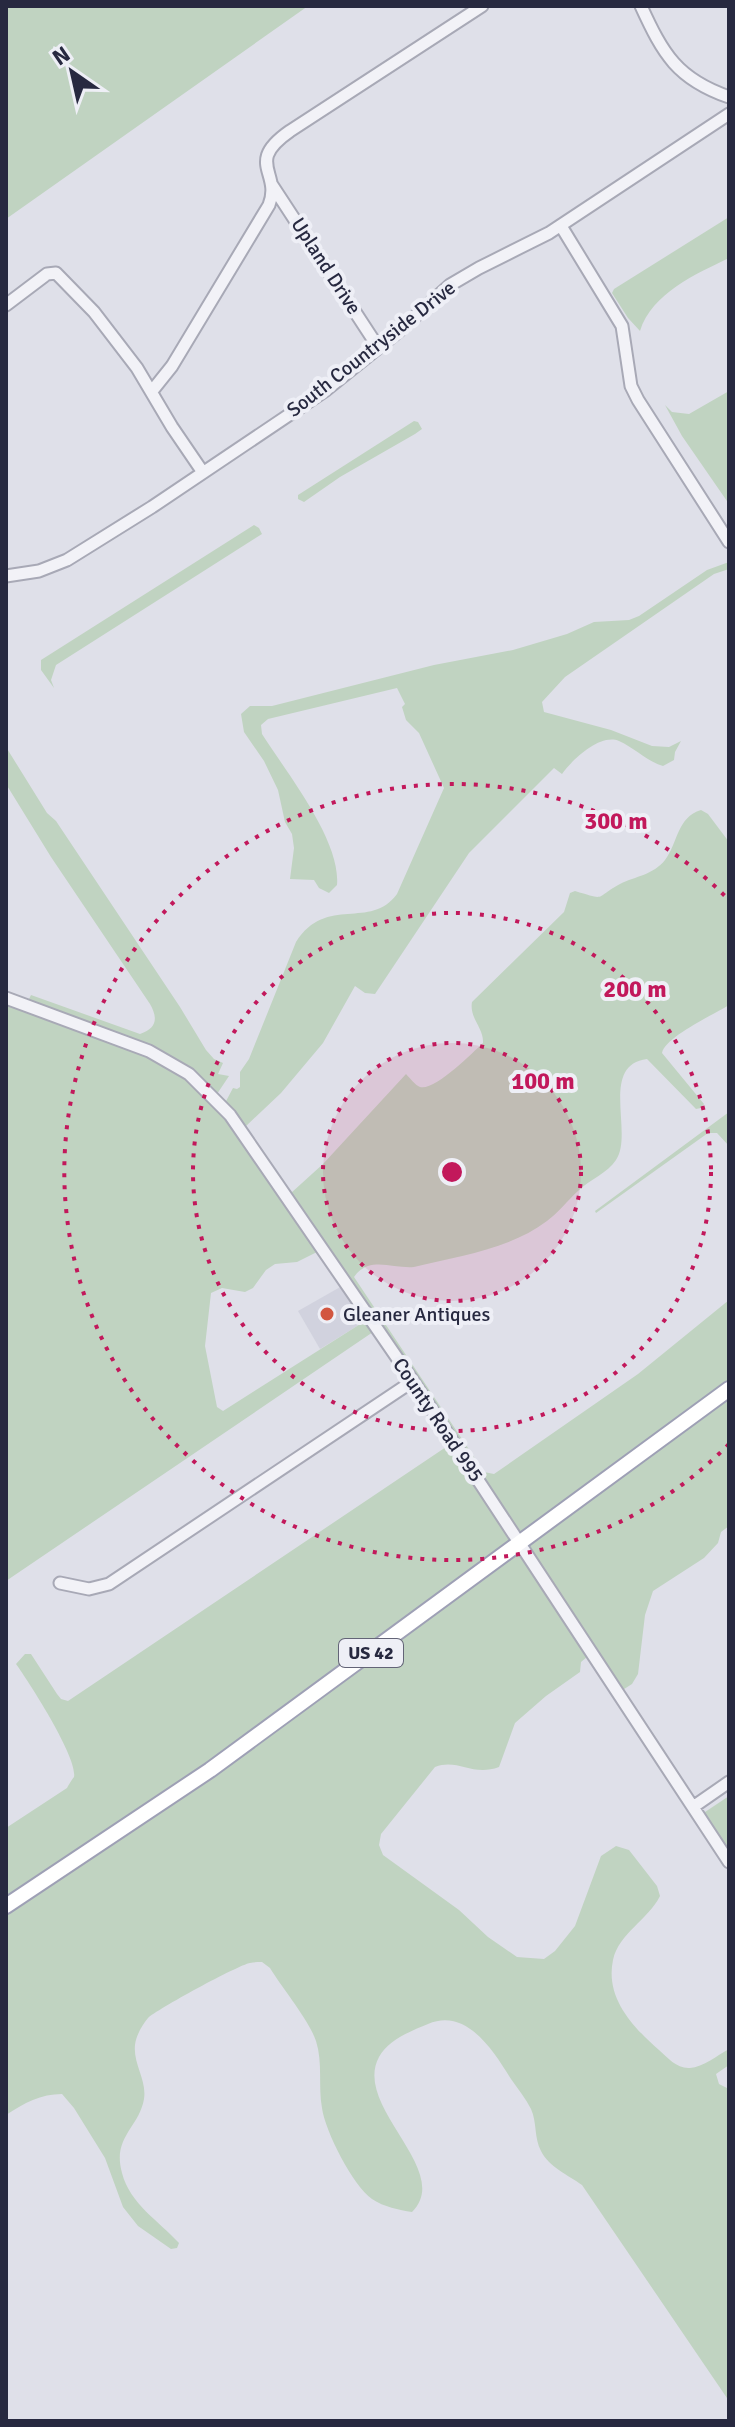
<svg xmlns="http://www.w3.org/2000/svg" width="735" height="2427" viewBox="0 0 735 2427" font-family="Signika,sans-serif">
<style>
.built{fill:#d1d2de}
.green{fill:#c0d3c1}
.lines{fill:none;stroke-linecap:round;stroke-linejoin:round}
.minor-casing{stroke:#a8a9b6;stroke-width:15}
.major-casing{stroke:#9ea0b5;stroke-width:18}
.minor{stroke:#f2f2f7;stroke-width:11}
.major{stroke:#fff;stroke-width:14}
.ring{fill:none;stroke:#c2185b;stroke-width:4;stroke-dasharray:4 8}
.poi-dot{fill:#d25640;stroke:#eeeff6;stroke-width:3}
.labels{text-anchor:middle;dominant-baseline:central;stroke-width:8;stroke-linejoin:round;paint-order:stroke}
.shield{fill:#eeeff6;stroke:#636477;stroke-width:2}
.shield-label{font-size:18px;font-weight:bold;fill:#272940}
.street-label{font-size:20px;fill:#272940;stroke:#eeeff6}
.poi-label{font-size:20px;fill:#272940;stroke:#eeeff6;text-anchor:start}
.centre{fill:#c2185b;stroke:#eeeff6;stroke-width:4}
.ring-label{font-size:24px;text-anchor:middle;font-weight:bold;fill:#c2185b;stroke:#eeeff6;stroke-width:8;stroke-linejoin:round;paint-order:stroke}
</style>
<rect width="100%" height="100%" fill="#dfe0e9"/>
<path class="built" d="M342,1286l23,35 -45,28 -22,-38z"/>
<path class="green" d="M6,6h302l-302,213z
M729,217v41c-33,16 -77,35 -89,73l-12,-13 -16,-25 2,-4z
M729,391v113l-47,-68 -17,-31 7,7 17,2z
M414,421l4,1 4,7 -7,5 -75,43 -36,25 -6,-3v-4z
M254,525l5,3 3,6 -206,131 -5,15 3,8 -13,-18v-10z
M729,562v7l-15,5 -149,103 -23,25 2,10 67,18 41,16 17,1 12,-6 -6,11 -1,8 -11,6c-17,-5 -28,-18 -44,-25 -19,-8 -47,19 -57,33l-8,-6 -85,85 -94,141 -10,-1 -10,-7 -32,57 -42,50 -36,34 -20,-24 8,-15 4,1 3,-2v-15l9,-13 47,-117c31,-48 74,-11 101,-48l47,-106 -25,-55 -13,-13 -4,-13 3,-3 -8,-16 -129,31 -7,6 1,9c24,38 79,106 75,151l-8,8 -10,-5 -5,-8 -24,-1 4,-31 -2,-14 -7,-12 -7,-32 -14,-29 -20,-29 -3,-18 9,-8h22l162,-41 79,-15 54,-16 27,-12 35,-2 10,-4 68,-46z
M6,747l41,66 9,8 124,186 26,43 8,9 9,4 -5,11 11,2 -12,18 -37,-31 -32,-18 -120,-44 3,-6 109,39c17,-6 18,-16 10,-30l-99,-147 -45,-73z
M701,810l7,4 21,28v163c-16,10 -64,32 -67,48l42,51 -3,4 -5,1 -49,-50c-48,6 -13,75 -31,101 -8,13 -27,20 -38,31 -11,10 -19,21 -31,30 -37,28 -88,35 -133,46 -21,2 -45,-12 -60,10l130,195 10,2 144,-100 91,-74v88l-208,148 -230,-343 32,-29 83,-90c4,4 9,11 14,13 15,4 52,-34 63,-44 1,-15 -14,-25 -11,-41l92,-90 6,-19 5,-2c33,10 19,7 45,-7 16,-8 33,-9 45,-24 13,-17 12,-43 36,-50z
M6,1003c57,20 118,36 170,67 52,32 107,129 143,181l-22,11 -22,2 -9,6 -13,18 -8,4 -23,-4 -11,5 -6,53 12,61 6,4 142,-90 8,11 -367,249z
M729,1112v34l-12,-13h-9l-112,80 -1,-2z
M729,1392v134l-8,6 -3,11 -14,15 -51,33 -8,24 -7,59 -6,10 -11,7 -96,-147z
M449,1445l63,96 -281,208 -225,151v-72l61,-40c1,-2 6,-10 7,-11 4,-19 -45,-95 -58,-113l9,-10h6l26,40 4,5 7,2z
M518,1549l69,108 -6,5 -1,10 -34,24 -31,27 -16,44c-27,10 -41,-9 -64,0l-54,67 -2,11 4,10 76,55 29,27 29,20 27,2 11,-8 20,-25 26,-70 15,-10 13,4 28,36 3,10c-12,24 -41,37 -47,64 -8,38 20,67 46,90 9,8 18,19 31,18 13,-1 28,-13 39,-19v16l-13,9 3,10 10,5v312l-147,-216c-14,-10 -33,-18 -41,-34 -7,-13 -4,-29 -10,-42 -5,-10 -13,-20 -20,-30 -17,-27 -44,-72 -83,-55 -17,7 -40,16 -49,33 -27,50 75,113 33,155 -13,-2 -28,-5 -40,-13 -19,-13 -47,-68 -50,-91 -4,-22 1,-45 -6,-67 -7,-21 -34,-53 -46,-73l-8,-6c-4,0 -8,0 -12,1 -12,2 -94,47 -102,55 -6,7 -12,18 -13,27 -2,19 12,35 9,54 -5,29 -32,38 -22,74 8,31 37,48 57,70l-2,5 -6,1 -33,-23 -15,-19 -18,-49 -31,-50 -12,-14c-21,0 -38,9 -56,21v-202z
M729,1796v58l-27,-40z"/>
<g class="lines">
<defs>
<path id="minor" d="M641,6c22,48 36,73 88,91
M272,185l106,162
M561,226l61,100 9,60 7,14 91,142
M6,305l41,-31 9,-1 38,39 43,56 35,59 30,44
M152,391l20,-25 97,-161c13,-33 -25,-42 21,-74l192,-125
M6,576l33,-5 28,-11 85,-53 174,-117 72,-58 52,-47 29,-17 70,-35 180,-119
M6,998l143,53 40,23 41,41 183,266 316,481
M60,1583l29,6 20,-5 304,-203
M693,1807l36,-25"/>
<path id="major" d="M6,1906l204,-136 519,-381"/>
</defs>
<use href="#minor" class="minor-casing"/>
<use href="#major" class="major-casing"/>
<use href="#minor" class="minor"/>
<use href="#major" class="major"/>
</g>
<circle cx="452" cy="1172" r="129" fill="#c2185b" fill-opacity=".12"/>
<g class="ring">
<circle cx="452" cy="1172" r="129"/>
<circle cx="452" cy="1172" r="259"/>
<path d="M729 1444A388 388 0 1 1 729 900"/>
</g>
<circle class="poi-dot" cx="327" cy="1314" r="8"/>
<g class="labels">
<rect class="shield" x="339" y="1639" width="64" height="28" rx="6"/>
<g class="shield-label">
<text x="371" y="1653">US 42</text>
</g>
<g class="street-label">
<text transform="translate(326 266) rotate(57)">Upland Drive</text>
<text transform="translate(371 349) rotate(-38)">South Countryside Drive</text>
<text transform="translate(438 1420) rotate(56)">County Road 995</text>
</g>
<g class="poi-label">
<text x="343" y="1314">Gleaner Antiques</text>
</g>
</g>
<circle cx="452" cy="1172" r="12" class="centre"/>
<g class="ring-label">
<text x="616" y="829">300 m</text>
<text x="635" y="997">200 m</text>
<text x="543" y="1089">100 m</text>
</g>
<rect width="735" height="2427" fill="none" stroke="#272940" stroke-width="16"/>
<g transform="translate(72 72) rotate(326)" stroke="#eeeff6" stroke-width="6" paint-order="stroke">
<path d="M0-6L14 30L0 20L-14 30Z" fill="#272940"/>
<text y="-12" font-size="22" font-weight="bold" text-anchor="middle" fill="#272940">N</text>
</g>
</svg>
